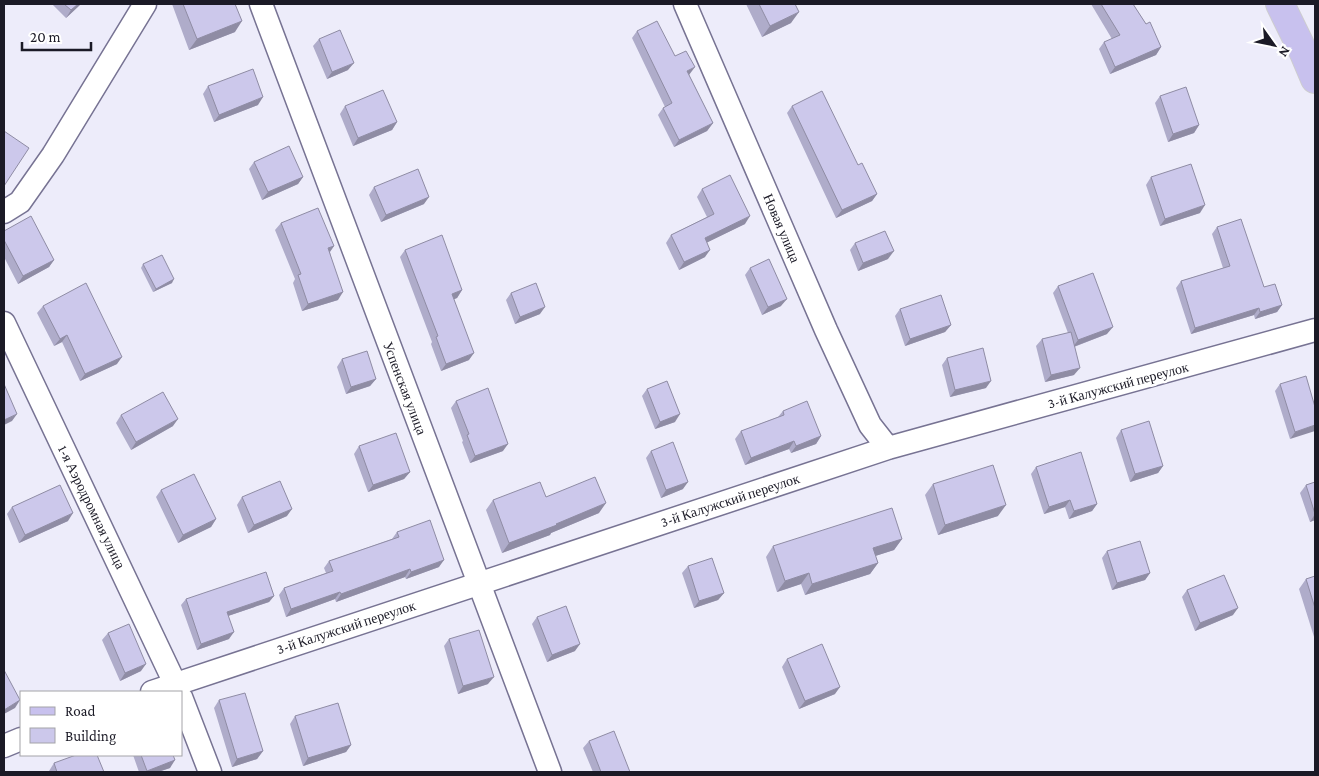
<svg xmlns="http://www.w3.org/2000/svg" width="1319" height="776" viewBox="0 0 1319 776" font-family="'Crimson Pro',serif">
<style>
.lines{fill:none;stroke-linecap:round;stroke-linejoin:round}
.street-casing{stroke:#777393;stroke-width:25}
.primary-casing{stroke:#cdcdcf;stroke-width:30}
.street{stroke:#fff;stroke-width:22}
.primary{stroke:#c8c1ee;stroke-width:28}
.wall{fill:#afacca}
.shaded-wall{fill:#8f8ca4}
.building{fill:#ccc8eb;stroke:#8f8ca4}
.labels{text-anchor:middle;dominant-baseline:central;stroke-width:5;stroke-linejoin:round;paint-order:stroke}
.street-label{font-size:14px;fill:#1b1a26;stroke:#fff}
</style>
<rect width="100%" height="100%" fill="#edecfa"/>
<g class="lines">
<defs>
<path id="street" d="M261,4l289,768
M685,4l141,326 44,95 18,23
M4,212l16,-10 33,-47 92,-151
M4,323l175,369
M152,692l736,-244 427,-118
M181,697l29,75
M4,746l17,-7"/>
<path id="primary" d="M1280,4l24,49 11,26"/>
</defs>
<use href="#street" class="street-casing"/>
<use href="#primary" class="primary-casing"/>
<use href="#street" class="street"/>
<use href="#primary" class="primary"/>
</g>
<path class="wall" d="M52,4h29l-15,14z
M172,4h63v28l-46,18z
M746,4h49l-4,19 -29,14z
M1091,4h42l28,43 -5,8 -46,19 -11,-25 5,-7 8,-3z
M637,31l38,25 14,19 24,48 -6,8 -33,16 -16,-32 5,-7 2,-1 -33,-69z
M319,39l29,31 -21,9 -14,-33z
M208,86l50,19 -44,17 -11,-28z
M1160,96l39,29 -5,8 -26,9 -13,-39z
M345,106l52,16 -5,8 -39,16 -13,-32z
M792,106l66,59 19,29 -5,7 -36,17 -49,-105z
M254,162l49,15 -5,7 -36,16 -13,-31z
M1151,177l49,36 -40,13 -14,-41z
M374,187l50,17 -43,18 -12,-27z
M702,189l43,35 -38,18 -2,15 -26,13 -13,-27 5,-8 36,-18 -10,-20z
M281,223l53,23 -4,6 8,48 -36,11 -9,-28 2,-4 -20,-49z
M1217,227l47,60 18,18 -5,7 -22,7 -1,-4 -63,19 -15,-46 5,-7 42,-13 -11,-34z
M4,231l50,29 -5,7 -31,17 -14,-27z
M855,243l33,16 -30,12 -8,-21z
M405,250l57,40 -5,8 -3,1 15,61 -28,11 -10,-27 1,-2 -32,-85z
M143,264l29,19 -19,9 -12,-24z
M750,268l31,38 -19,9 -17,-40z
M1058,286l49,48 -33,13v28l-29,7 -9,-36 6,-7 26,-6 -15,-40z
M511,293l29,21 -25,10 -9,-24z
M43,306l74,58 -37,17 -18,-39 -8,4 -17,-33z
M900,309l51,16 -6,7 -40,14 -10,-30z
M947,358l39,30 -36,9 -8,-32z
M342,359l34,20 -6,7 -24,8 -9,-27z
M1280,384l35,23 -25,32 -15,-48z
M647,389l28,33 -20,7 -13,-33z
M456,401l47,50 -33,12 -8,-21 1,-1 -12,-33z
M783,411l38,25 -5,8 -25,9 -2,-4 -44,16 -10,-26 6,-8 37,-14z
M121,415l52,11 -42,24 -15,-27z
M1121,430l42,36 -5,7 -28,9 -14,-44z
M359,446l51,26 -6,7 -36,13 -14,-38z
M651,451l32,38 -22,9 -15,-40z
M1036,467l61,37 -5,7 -23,8 -4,-12 -21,7 -13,-40z
M1315,482v38l-5,2 -10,-29 6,-8z
M933,484l65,32 -60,19 -13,-40z
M161,490l55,29 -5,8 -33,16 -22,-46z
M242,497l45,19 -39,17 -11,-28z
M546,497l53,16 -48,20 -1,2 -48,18 -16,-43 7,-10z
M12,507l56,14 -49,22 -12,-29z
M397,532l42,35 -33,12 -1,-2 -69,25 -1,-3 -49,18 -7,-22 5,-7 42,-15 -2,-5 5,-7 63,-22z
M902,539l-8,11 -19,6 3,7 -8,11 -65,21 -4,-11 -24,8 -11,-35 7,-11z
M1107,551l43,22 -5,7 -33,10 -10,-32z
M688,566l36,27 -6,7 -24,8 -12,-35z
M1315,576v64l-16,-51 7,-10z
M1187,590l46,25 -38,16 -13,-34z
M274,596l-5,6 -41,14 1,23 -32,11 -16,-45 5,-6z
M537,617l38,34 -28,11 -15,-38z
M108,633l33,38 -21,10 -18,-41z
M449,639l39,45 -30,10 -14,-48z
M787,659l48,35 -36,15 -17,-42z
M219,700l44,51 -6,8 -25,8 -18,-59z
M295,716l56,29 -5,7 -43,14 -13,-42z
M589,741l41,31h-37l-10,-24z
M133,755h40l-3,13 -12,4h-19z
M54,763l50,9h-55v-1z"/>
<path class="shaded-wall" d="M78,4h3l-15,14 5,-8z
M799,12l-8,11 -29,14 8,-11z
M242,21l-7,11 -46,18 8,-11z
M1161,47l-5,8 -46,19 5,-7z
M354,63l-6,7 -21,9 5,-7z
M695,67l-6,8 -7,3 5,-7z
M263,97l-5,8 -44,17 5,-7z
M397,122l-5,8 -39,16 5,-8z
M713,123l-6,8 -33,16 5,-7z
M1199,125l-5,8 -26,9 5,-8z
M303,177l-5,7 -36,16 6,-8z
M877,194l-5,7 -36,17 6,-8z
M429,197l-5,7 -43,18 5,-7z
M1205,205l-5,8 -40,13 5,-7z
M750,216l-5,8 -45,22 5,-8z
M334,246l-5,7 -1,-5z
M710,250l-5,7 -26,13 5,-8z
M894,251l-6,8 -30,12 5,-8z
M54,260l-5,7 -31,17 5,-8z
M174,279l-2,4 -19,9 3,-3z
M462,290l-5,8 -10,4 5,-8z
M343,292l-5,8 -36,11 6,-7z
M787,299l-6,7 -19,9 6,-8z
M1282,305l-5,7 -22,7 5,-7z
M545,307l-5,7 -25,10 5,-7z
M1259,308l-5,7 -63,19 4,-6z
M951,325l-6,7 -40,14 5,-7z
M1113,327l-6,7 -34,13 5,-7z
M67,335l-5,7 -8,4 6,-7z
M474,353l-5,7 -28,11 5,-7z
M122,357l-5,7 -37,17 5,-7z
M1080,368l-6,7 -29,7 6,-7z
M376,379l-6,7 -24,8 5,-7z
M991,381l-5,7 -36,9 5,-7z
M17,414l-5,7 -8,4v-5z
M680,414l-5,8 -20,7 5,-7z
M178,419l-5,7 -42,24 5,-8z
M1315,425v6l-25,8 5,-7z
M821,436l-5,8 -25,9 5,-7z
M794,441l-5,8 -44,16 6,-7z
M508,444l-5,7 -33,12 5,-7z
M1163,466l-5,7 -28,9 5,-8z
M410,472l-6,7 -36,13 5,-7z
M688,482l-5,7 -22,9 5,-8z
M1070,500l-5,7 -21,7 5,-7z
M606,503l-7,10 -48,20 -1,2 -48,18 7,-10z
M1097,504l-5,7 -23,8 5,-8z
M1006,505l-8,11 -60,19 7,-10z
M292,509l-5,7 -39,17 6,-8z
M73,513l-5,8 -49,22 6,-8z
M1315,514v6l-5,2z
M216,519l-5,8 -33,16 5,-8z
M902,539l-8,11 -28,9 7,-11z
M444,560l-5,7 -33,12 5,-7z
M878,563l-8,11 -65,21 7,-11z
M410,569l-5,8 -69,25 5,-8z
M809,573l-8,11 -24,8 8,-11z
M1150,573l-5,7 -33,10 5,-7z
M340,592l-5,7 -49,18 5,-8z
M724,593l-6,7 -24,8 5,-7z
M274,596l-5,6 -47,16 5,-6z
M1238,608l-5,7 -38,16 5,-8z
M234,632l-5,7 -32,11 4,-6z
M580,644l-5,7 -28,11 5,-7z
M146,664l-5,7 -21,10 5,-8z
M494,677l-6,7 -30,10 5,-8z
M840,687l-5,7 -36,15 6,-8z
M20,700l-5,8 -11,6v-4z
M351,745l-5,7 -43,14 5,-8z
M263,751l-6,8 -25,8 5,-8z
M175,760l-5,8 -12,4h-12l1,-1z"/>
<path class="building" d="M64,4h14l-7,6z
M183,4h52l7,17 -45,18z
M759,4h36l4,8 -29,14z
M1101,4h32l13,20 4,-2 11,25 -46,20 -11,-25 16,-7z
M657,21l18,35 11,-5 9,16 -8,4 26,52 -34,17 -16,-32 9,-5 -35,-72z
M340,30l14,33 -22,9 -13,-33z
M253,69l10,28 -44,18 -11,-29z
M1186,87l13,38 -26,9 -13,-38z
M383,90l14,32 -39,16 -13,-32z
M822,91l36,74 4,-2 15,31 -35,16 -50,-104z
M4,131l25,17 -25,38z
M289,146l14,31 -35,15 -14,-30z
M1191,164l14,41 -40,14 -14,-42z
M418,169l11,28 -43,18 -12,-28z
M730,175l20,41 -45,22 5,12 -26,12 -13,-27 43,-21 -12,-25z
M318,208l16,38 -6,2 15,44 -35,12 -10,-29 3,-1 -20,-51z
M31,216l23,44 -31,16 -19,-36v-9z
M1241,219l23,68 11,-3 7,21 -22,7 -1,-4 -64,20 -14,-47 49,-15 -13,-39z
M885,231l9,20 -31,12 -8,-20z
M442,235l20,55 -10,4 22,59 -28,11 -10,-27 2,-1 -33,-86z
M162,255l12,24 -18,10 -13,-25z
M769,259l18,40 -19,8 -18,-39z
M1093,273l20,54 -35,13 -20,-54z
M86,283l36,74 -37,17 -18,-39 -7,4 -17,-33z
M536,283l9,24 -25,10 -9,-24z
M941,295l10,30 -41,14 -10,-30z
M1071,332l9,36 -29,7 -9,-36z
M983,348l8,33 -36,9 -8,-32z
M367,351l9,28 -25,8 -9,-28z
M1306,376l9,31v18l-20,7 -15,-48z
M667,381l13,33 -20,8 -13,-33z
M4,384l13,30 -13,6z
M488,388l20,56 -33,12 -8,-21 2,-1 -13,-33z
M163,392l15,27 -42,23 -15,-27z
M807,401l14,35 -25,10 -2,-5 -43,17 -10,-27 43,-16 -1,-4z
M1149,421l14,45 -28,8 -14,-44z
M396,433l14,39 -37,13 -14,-39z
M673,442l15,40 -22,8 -15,-39z
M1081,452l16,52 -23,7 -4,-11 -21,7 -13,-40z
M993,465l13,40 -61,20 -12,-41z
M194,474l22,45 -33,16 -22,-45z
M595,477l11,26 -50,21 1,1 -48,18 -16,-43 47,-18 6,15z
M280,481l12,28 -38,16 -12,-28z
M1315,482v32l-9,-29z
M60,485l13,28 -48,22 -13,-28z
M892,508l10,31 -29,9 5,15 -66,21 -3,-11 -24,8 -12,-35z
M430,520l14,40 -33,12 -1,-3 -69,25 -1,-2 -49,17 -7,-21 49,-17 -4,-10 70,-24 -2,-5z
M1140,541l10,32 -33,10 -10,-32z
M712,558l12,35 -25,8 -11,-35z
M266,572l8,24 -47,16 7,20 -33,12 -15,-45z
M1224,575l14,33 -38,15 -13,-33z
M1315,576v32l-9,-29z
M566,606l14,38 -28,11 -15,-38z
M129,624l17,40 -21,9 -17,-40z
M479,630l15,47 -31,9 -14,-47z
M822,644l18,43 -35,14 -18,-42z
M4,670l16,30 -16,10z
M245,693l18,58 -26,8 -18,-59z
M338,703l13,42 -43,13 -13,-42z
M614,731l16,41h-29l-12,-31z
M76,755h21l7,17h-47l-3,-9z
M141,755h32l2,5 -28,11z"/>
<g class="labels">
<g class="street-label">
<text transform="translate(782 228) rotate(67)">Новая улица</text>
<text transform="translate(1118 385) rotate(-15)">3-й Калужский переулок</text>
<text transform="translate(405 388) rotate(69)">Успенская улица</text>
<text transform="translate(730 500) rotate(-18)">3-й Калужский переулок</text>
<text transform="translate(92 507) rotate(64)">1-я Аэродромная улица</text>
<text transform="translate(346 627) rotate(-18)">3-й Калужский переулок</text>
</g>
</g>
<rect width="1319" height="776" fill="none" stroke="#1b1a26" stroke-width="10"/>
<rect x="20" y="691" width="162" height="65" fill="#ffffff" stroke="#a4a3a8"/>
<rect x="30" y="707" width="25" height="8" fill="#c8c1ee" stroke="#a4a3a8"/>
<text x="65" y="716" font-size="15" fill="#1b1a26">Road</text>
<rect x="30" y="728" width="25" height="15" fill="#ccc8eb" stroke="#a4a3a8"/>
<text x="65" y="741" font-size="15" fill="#1b1a26">Building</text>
<g transform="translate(1274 45) rotate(123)" stroke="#ffffff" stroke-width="4" paint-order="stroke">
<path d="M0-4L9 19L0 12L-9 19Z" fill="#1b1a26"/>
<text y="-8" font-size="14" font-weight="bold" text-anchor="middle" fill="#1b1a26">N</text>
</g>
<path d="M22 42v8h69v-8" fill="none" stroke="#1b1a26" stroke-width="2.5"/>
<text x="30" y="42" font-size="15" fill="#1b1a26" stroke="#ffffff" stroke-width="4" paint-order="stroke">20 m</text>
</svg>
